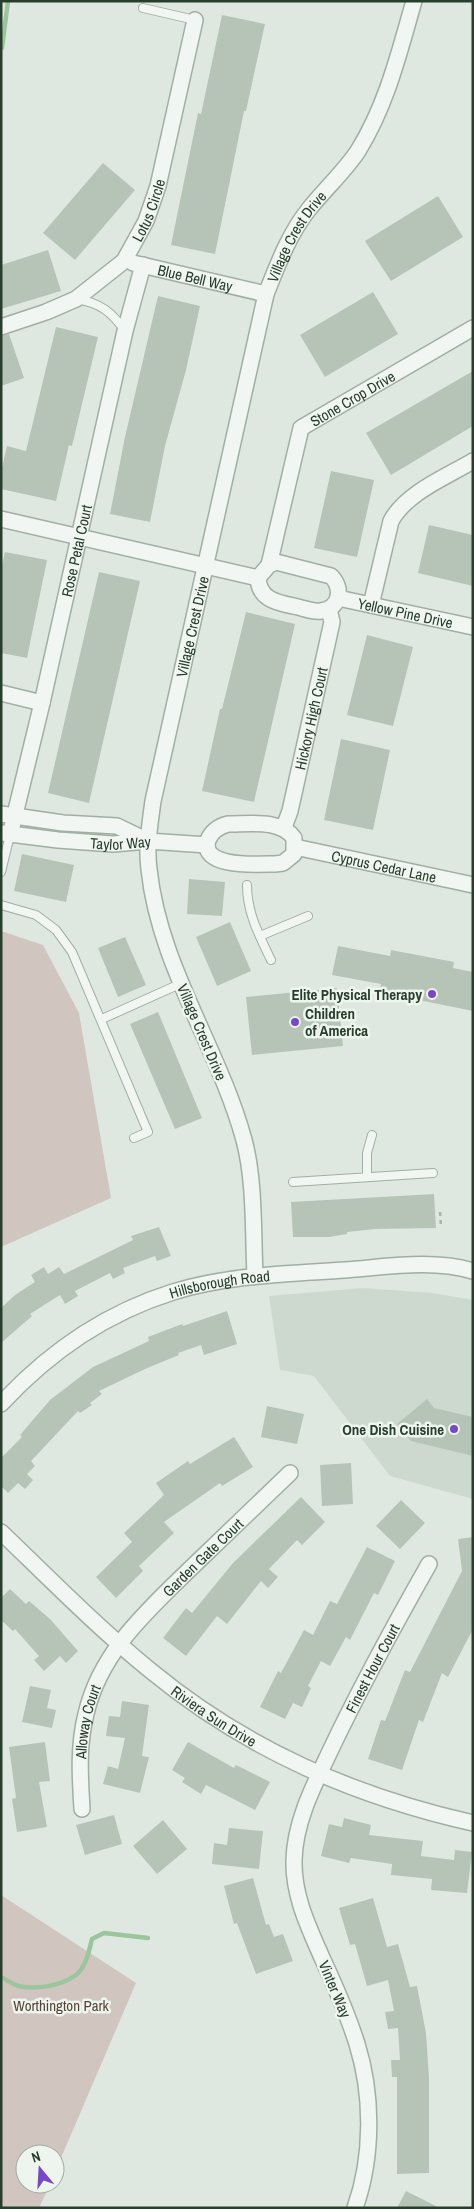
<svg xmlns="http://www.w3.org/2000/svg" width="474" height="2209" viewBox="0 0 474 2209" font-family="'Archivo Narrow',sans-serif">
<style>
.built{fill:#cdd9cf}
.green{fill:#d1c5c0}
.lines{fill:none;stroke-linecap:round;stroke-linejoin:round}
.stream{stroke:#9bc69d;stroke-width:4.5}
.building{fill:#b6c4b8}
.service-casing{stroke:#a1aea3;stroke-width:10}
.minor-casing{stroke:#a1aea3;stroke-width:18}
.path{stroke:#a9b4ab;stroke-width:2.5;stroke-dasharray:4 4;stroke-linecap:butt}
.service{stroke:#f1f6f2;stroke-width:8}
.minor{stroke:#f1f6f2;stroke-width:15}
.poi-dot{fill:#7848c8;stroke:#eef5ef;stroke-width:2}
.labels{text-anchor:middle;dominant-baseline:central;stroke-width:5;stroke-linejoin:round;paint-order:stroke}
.street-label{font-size:15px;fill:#283e2c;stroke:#eef5ef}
.poi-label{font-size:15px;font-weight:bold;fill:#283e2c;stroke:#eef5ef;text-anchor:end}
.park-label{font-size:15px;fill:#594236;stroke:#eef5ef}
</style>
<rect width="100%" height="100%" fill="#dfe8e0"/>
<path class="built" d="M363,1288l70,5 40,7v199l-83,-23 -76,-100 -34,-6 -11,-74z"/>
<path class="green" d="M1,931l42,14 36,68 32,185 -110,49z
M1,1895l135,88 -81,189v-18h-30v30h25l-11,24h-38z"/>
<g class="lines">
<path class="stream" d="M2,48l6,-47
M1,1977c6,3 12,8 18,9 17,4 42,0 57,-11 10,-8 13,-24 16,-36l12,-6 44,5"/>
</g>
<path class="building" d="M222,15l43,9 -19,87h-2l-29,143 -44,-9 27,-132 3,1z
M103,163l32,27 -60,70 -32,-27z
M438,196l25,41 -72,44 -26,-40z
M48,250l13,41 -60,18v-44z
M373,292l25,42 -73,43 -25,-42z
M158,296l42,10 -14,64 -21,76 -15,76 -40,-8 15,-77z
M56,327l42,10 -26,109 -3,-1 -13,56 -55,-12v-17l6,-26 19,5z
M9,334l15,44 -23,8v-50z
M473,371v55l-82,49 -25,-42z
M331,471l43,9 -17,77 -43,-9z
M429,525l44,10v51l-55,-13z
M5,552l42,8 -20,98 -26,-5v-83z
M99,572l41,9 -51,222 -41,-10z
M246,612l49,12 -41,178 -52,-11 18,-82h2z
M367,635l46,12 -20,79 -46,-11z
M341,739l49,11 -17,80 -49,-10z
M22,854l52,11 -8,37 -52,-11z
M189,879l36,3 -3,34 -35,-2z
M230,922l21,49 -34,15 -21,-49z
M125,937l21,48 -28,12 -20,-49z
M338,946l52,10 1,-6 63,12 -1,6 20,4v39l-94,-19 2,-8 -49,-9z
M337,988l6,58 -91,9 -6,-58z
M158,1012l44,106 -27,11 -45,-105z
M434,1194l2,34 -61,1 -28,3v2l-18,3h-36l-2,-35z
M159,1227l12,29 -14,5 -2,-5 -32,12 2,5 -12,6 -3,-6 -35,18 3,5 -13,8 -5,-9 -30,19 2,2 -31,27v-35l14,-13 20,-13 -4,-7 13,-8 4,7 11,-7 5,7 69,-34 -2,-4z
M227,1311l10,33 -33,11 -3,-10 -23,8 1,2 -34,14 -46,22 3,3 -12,9 2,2 -12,8 -2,-2 -47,50 4,5 -8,8 6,6 -8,9 -7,-6 -10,10 -7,-7v-28l21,-21 -2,-2 30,-35 43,-33 56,-26 -1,-4 34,-13 1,2z
M427,1399l7,9 39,9v39l-62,-15 -14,-17z
M267,1406l37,8 -7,30 -36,-7z
M234,1437l19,30 -31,19 -2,-3 -56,39 10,11 -35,33 4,5 -27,27 -20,-21 36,-35 -8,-9 40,-38 -8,-12 32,-22 2,3z
M351,1463l2,41 -31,2 -2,-41z
M301,1497l24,25 -23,23 -5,-5 -28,29 9,8 -10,11 -7,-7 -34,43 -10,-8 -31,40 -23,-18 23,-30 6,5 41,-50z
M401,1500l24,23 -25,26 -24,-23z
M473,1537v92l-25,48 -6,-4 -19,49 -4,-2 -17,50 -34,-11 13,-39 4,1 20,-51 5,2 52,-101 -4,-32z
M367,1547l28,14 -17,34 -4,-2 -24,47 -4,-3 -16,29 -9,-5 -13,25 3,2 -9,19 -9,-4 -8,16 -25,-12 18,-36 3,2 23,-43 9,5 17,-34 7,3z
M10,1589l16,15 3,-3 21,18 28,32 -12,12 -6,-7 -16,15 -10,-11 5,-4 -24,-27 -2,2 -12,-11v-22z
M30,1686l21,4 -4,18 9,2 -4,18 -30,-6z
M122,1701l27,4 -7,51 7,1 -9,36 -37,-9 5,-18 10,3 7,-31 -19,-2 3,-20 11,1z
M45,1742l5,39 -11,1 8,45 -30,5 -5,-33 4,-1 -7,-51z
M188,1742l46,26 2,-3 34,17 -15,28 -49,-25 -5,9 -19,-12 3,-4 -13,-8z
M114,1815l8,29 -37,11 -9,-30z
M344,1818l27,7 -2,10 54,6 -2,15 33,4 1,-10 17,2 -5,41 -36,-3 1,-11 -41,-4 1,-11 -41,-6 -2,5 -28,-7 8,-32 13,3z
M163,1820l24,29 -30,25 -24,-28z
M229,1828l34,3 -4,38 -47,-5 2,-21 13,2z
M253,1878l13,47 3,-1 5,13 9,-3 10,27 -37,13 -19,-51 -3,1 -10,-38z
M373,1898l14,49 11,-3 12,43 7,-1 9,47 3,45v95l-32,1v-97h-5l-1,-17h9l-2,-32 -10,1 -3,-17 9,-1 -6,-31 -21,6 -12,-42 -5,1 -11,-37z
M406,2191l34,17h-43z"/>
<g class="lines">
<defs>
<path id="service" d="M143,8l52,12
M77,299c23,4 35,13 48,32
M1,872l9,-37
M247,885c0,28 12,50 24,75
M1,905l35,10 20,15 16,22 76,180 -14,6
M260,936l48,-20
M102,1019l80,-36
M367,1177v-24l5,-18
M293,1182l140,-9"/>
<g id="minor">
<path id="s1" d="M133,263l133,31"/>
<path id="s2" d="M1,327l45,-15 30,-13 48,-38 22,-40 12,-35 37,-166"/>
<path d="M1,519l257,59"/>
<path d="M276,562l55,14c12,12 10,32 -10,35 -8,1 -15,-2 -23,-4 -18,-4 -39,-6 -40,-29l11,-13z"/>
<path id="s3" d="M269,565l32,-137 172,-100"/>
<path id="s4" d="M338,598l135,29"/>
<path d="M371,605l20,-84c15,-28 55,-44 82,-60"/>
<path d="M1,693l41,10"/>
<path d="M1,814l62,9 54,3 31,15"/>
<path d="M228,824c22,0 52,-5 66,14v16l-11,9 -8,1c-15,0 -76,5 -67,-24 4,-9 12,-14 20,-16z"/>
<path id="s5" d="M284,827l6,-16 42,-189 -3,-13"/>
<path id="s6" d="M2,833l56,7 55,4 35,-3 59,4"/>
<path id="s7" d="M10,835l32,-132 83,-372 18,-66"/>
<path id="s8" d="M295,847l178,38"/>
<path id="s9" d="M255,1276c-2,-41 0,-96 -11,-136 -25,-92 -85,-174 -95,-271 -3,-22 1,-46 4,-68l113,-507c12,-30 23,-60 43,-85 16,-20 35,-37 49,-58 29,-47 41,-98 56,-150"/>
<path id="s10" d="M1,1404c47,-51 105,-91 172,-112 55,-17 115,-18 172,-22 42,-3 87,-11 128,1"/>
<path id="s11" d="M1,1532c49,47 97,96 150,139 95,78 202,125 322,152"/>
<path id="s12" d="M82,1809c-2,-32 -4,-64 4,-95 14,-62 62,-104 105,-146 33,-32 66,-63 99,-95"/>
<path id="s13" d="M355,2208c18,-51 18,-113 2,-164 -9,-29 -21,-56 -34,-84 -14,-32 -30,-64 -29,-100 1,-40 21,-77 38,-113 30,-63 63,-123 97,-183"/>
</g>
</defs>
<use href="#service" class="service-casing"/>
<use href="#minor" class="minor-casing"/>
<path class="path" d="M440,1212l1,15"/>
<use href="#service" class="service"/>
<use href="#minor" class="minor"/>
</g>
<g class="poi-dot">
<circle cx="432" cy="994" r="5"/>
<circle cx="295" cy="1022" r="5"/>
<circle cx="454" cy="1429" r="5"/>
</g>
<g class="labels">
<g class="street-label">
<text stroke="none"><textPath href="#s2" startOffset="198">Lotus Circle</textPath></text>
<text stroke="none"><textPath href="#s9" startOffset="1078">Village Crest Drive</textPath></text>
<text stroke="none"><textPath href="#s1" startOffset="64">Blue Bell Way</textPath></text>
<text stroke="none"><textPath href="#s3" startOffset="200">Stone Crop Drive</textPath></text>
<text stroke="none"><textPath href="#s7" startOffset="292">Rose Petal Court</textPath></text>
<text stroke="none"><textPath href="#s4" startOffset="69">Yellow Pine Drive</textPath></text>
<text stroke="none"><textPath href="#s9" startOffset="672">Village Crest Drive</textPath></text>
<text stroke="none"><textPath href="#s5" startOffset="112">Hickory High Court</textPath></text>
<text stroke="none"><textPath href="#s6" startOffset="119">Taylor Way</textPath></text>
<text stroke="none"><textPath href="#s8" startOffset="91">Cyprus Cedar Lane</textPath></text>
<text transform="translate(202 1032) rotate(67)">Village Crest Drive</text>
<text stroke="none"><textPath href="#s10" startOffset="255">Hillsborough Road</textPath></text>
<text stroke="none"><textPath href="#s12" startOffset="294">Garden Gate Court</textPath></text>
<text stroke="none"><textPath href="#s13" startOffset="571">Finest Hour Court</textPath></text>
<text stroke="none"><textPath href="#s11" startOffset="282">Riviera Sun Drive</textPath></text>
<text stroke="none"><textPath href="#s12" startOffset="88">Alloway Court</textPath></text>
<text transform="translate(335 1989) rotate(67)">Vinter Way</text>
</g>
<g class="poi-label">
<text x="422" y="994">Elite Physical Therapy</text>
<text x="305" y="1013" text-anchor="start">Children<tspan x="305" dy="17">of America</tspan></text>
<text x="444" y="1429">One Dish Cuisine</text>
</g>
<g class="park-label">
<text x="61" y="2005">Worthington Park</text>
</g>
</g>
<rect width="474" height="2209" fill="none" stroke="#283e2c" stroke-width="5"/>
<g transform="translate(40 2169) rotate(342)"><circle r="24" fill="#eef5ef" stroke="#9faca1"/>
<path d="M0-4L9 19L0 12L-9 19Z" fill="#7848c8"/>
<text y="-8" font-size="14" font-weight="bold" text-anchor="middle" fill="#283e2c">N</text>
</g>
</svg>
